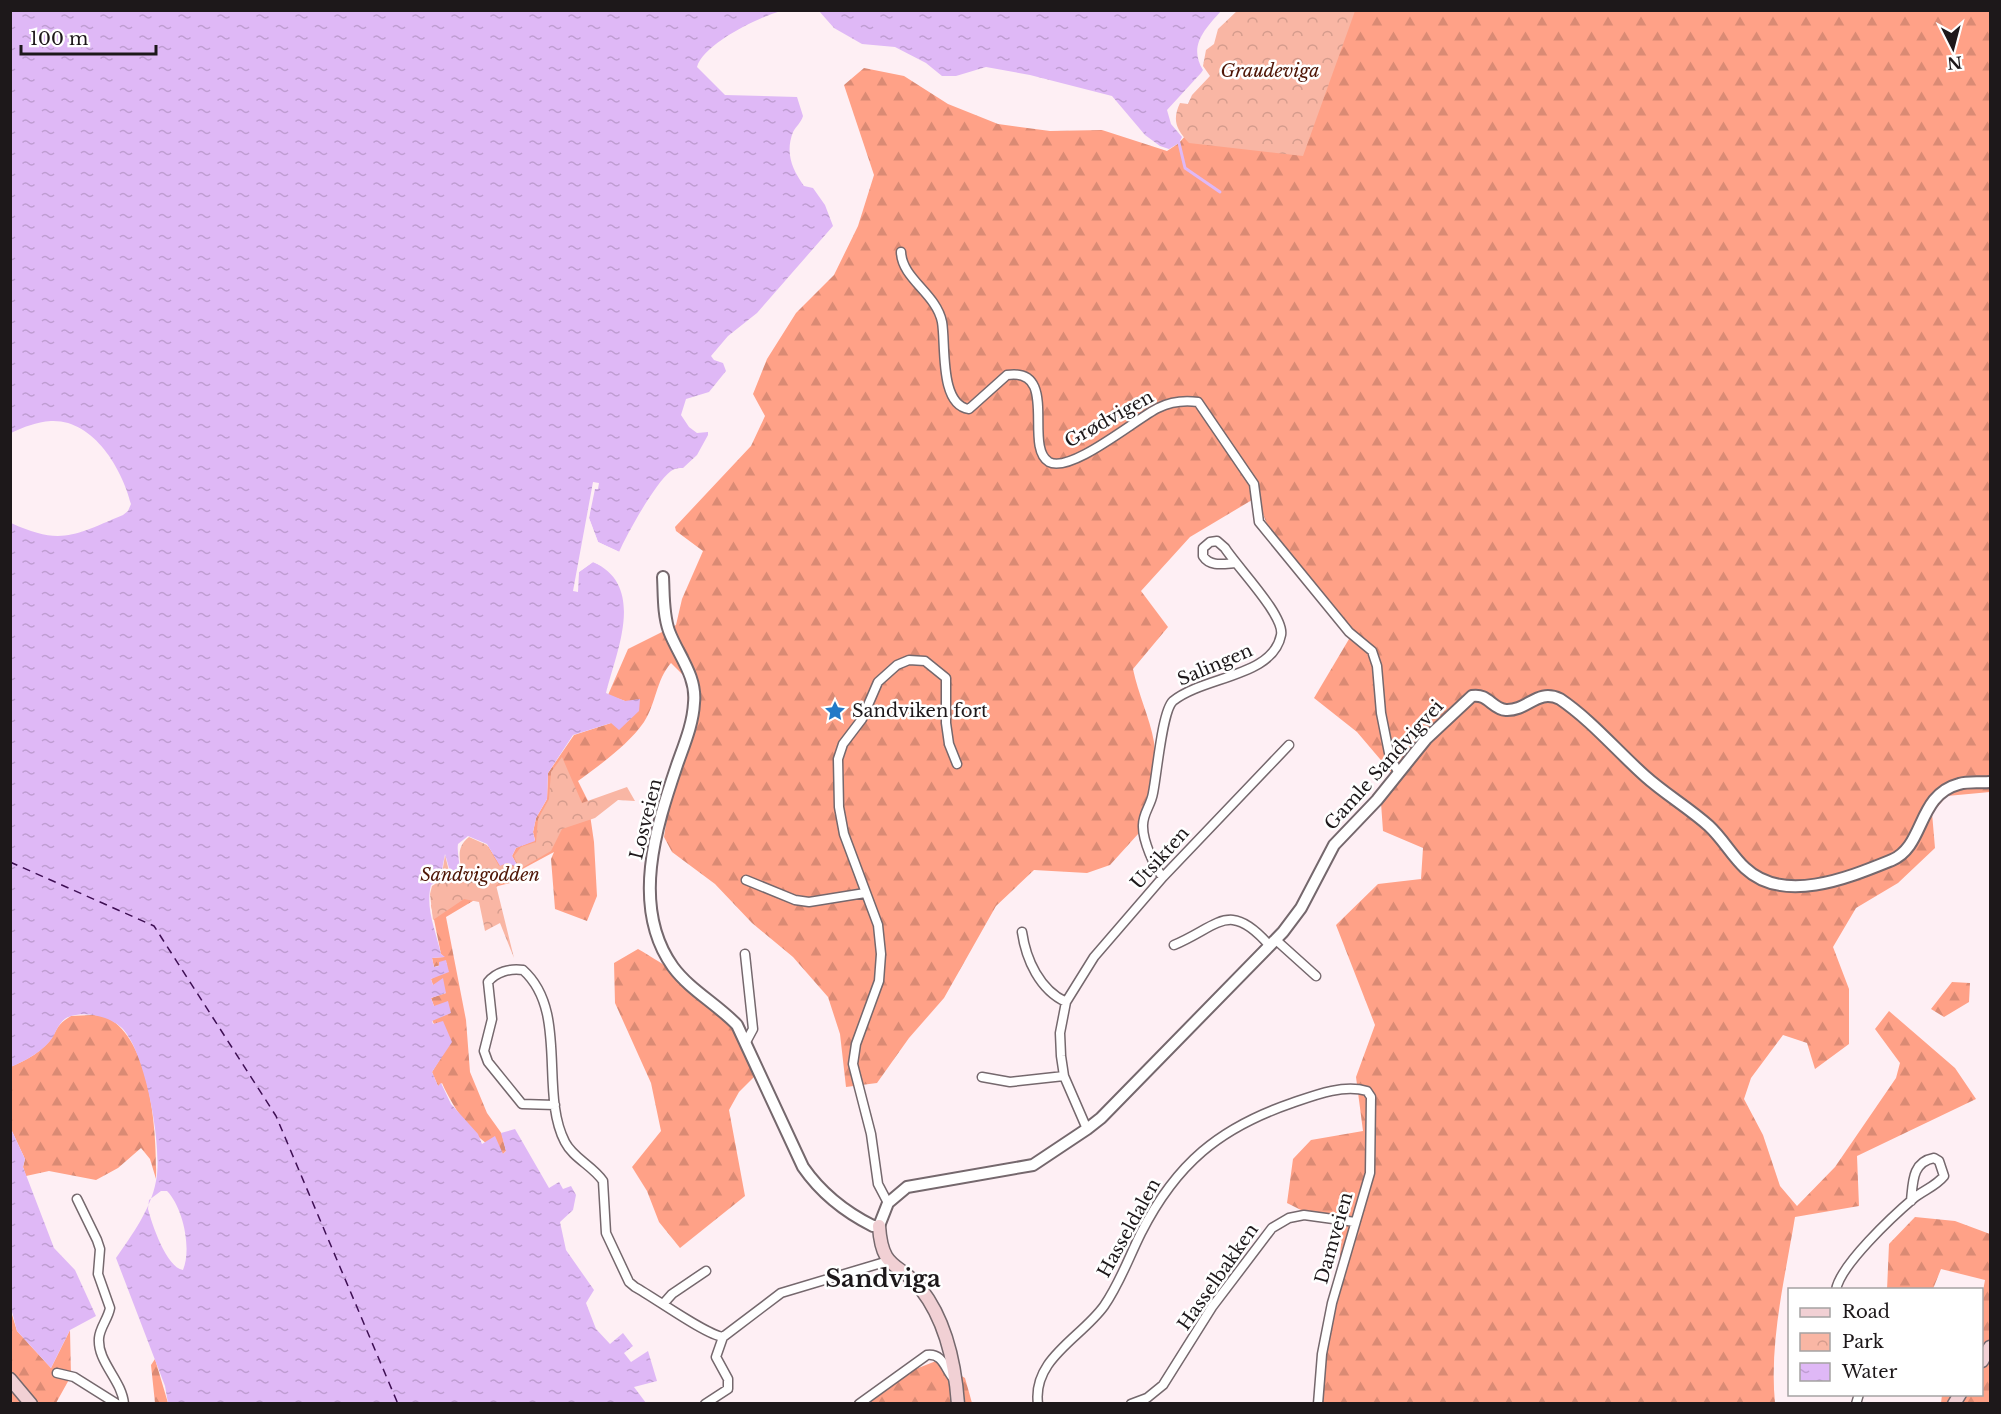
<svg xmlns="http://www.w3.org/2000/svg" width="2001" height="1414" viewBox="0 0 2001 1414" font-family="'Libre Baskerville',serif">
<style>
.forest{fill:url(#forest-firs)}
.park{fill:url(#park-crowns)}
.water{fill:url(#water-ripples);fill-rule:evenodd}
.pier{fill:#feeff4}
.lines{fill:none;stroke-linecap:round;stroke-linejoin:round}
.stream{stroke:#dfb8f6;stroke-width:3}
.ferry{stroke:#3e0f53;stroke-width:1.5;stroke-dasharray:8 6;stroke-linecap:butt}
.minor-casing{stroke:#75686d;stroke-width:11}
.tertiary-casing{stroke:#75686d;stroke-width:14}
.secondary-casing{stroke:#75686d;stroke-width:15}
.minor{stroke:#fff;stroke-width:8}
.tertiary{stroke:#fff;stroke-width:10}
.secondary{stroke:#f1d0d4;stroke-width:12}
.labels{text-anchor:middle;dominant-baseline:central;stroke-width:5;stroke-linejoin:round;paint-order:stroke}
.park-label{font-size:18px;font-style:italic;fill:#4f1606;stroke:#fff}
.street-label{font-size:18px;fill:#1d181a;stroke:#fff}
.poi-label{font-size:18px;fill:#1d181a;stroke:#fff;text-anchor:start}
.district-label{font-size:24px;font-weight:bold;fill:#1d181a;stroke:#fff}
</style>
<defs>
<pattern id="forest-firs" width="22" height="20" patternUnits="userSpaceOnUse" patternTransform="scale(1.5)"><rect width="22" height="20" fill="#ffa187"/><path d="M5 1l3.5 6h-7zM16 11l3.5 6h-7z" fill="#da8a74"/></pattern>
<pattern id="park-crowns" width="20" height="18" patternUnits="userSpaceOnUse" patternTransform="scale(1.5)"><rect width="20" height="18" fill="#f9b6a4"/><path d="M2 6a3 3 0 1 1 6 0M12 15a3 3 0 1 1 6 0" fill="none" stroke="#d59c8d"/></pattern>
<pattern id="water-ripples" width="26" height="14" patternUnits="userSpaceOnUse" patternTransform="scale(1.5)"><rect width="26" height="14" fill="#dfb8f6"/><path d="M2 4q2-2 4 0t4 0M15 11q2-2 4 0t4 0" fill="none" stroke="#bf9dd2"/></pattern>
</defs>
<rect width="100%" height="100%" fill="#feeff4"/>
<path class="forest" d="M1271,11h719v781l-43,4 -15,17 3,35 -37,35 -42,25 -23,39 16,42v55l-34,25 -8,-26 -24,-8 -32,43 -7,21 19,36 17,51 17,20 38,-39 61,-89 4,-15 -25,-34 14,-18 66,57 21,31 -119,57 2,50 -64,11c-10,61 -26,125 -20,186h-459l22,-127 5,-53 -38,-11 -18,-9 6,-44 18,-19 52,-9 -7,-54 19,-52 -39,-100 42,-41 43,-5 2,-31 -40,-17 -2,-28 10,-31 -34,-40 -43,-34 38,-64 -85,-109 -10,-28 -67,40 -49,54 27,36 -35,42c5,25 17,49 21,73 3,24 -3,51 -12,73l6,8 -38,42 -23,8 -53,-3 -38,36 -52,92 -35,40 -32,45 -31,4 -6,-53 -12,-37 -35,-40 -41,-34 -37,-39 -43,-32 -8,-15 8,-52 15,-51 1,-54 -17,-17c-15,17 -15,41 -27,59 -16,23 -43,42 -66,59l10,20 6,41 3,54 -10,25 -32,-12 -4,-50 3,-7 -39,21 -5,10 -12,3 -52,31 20,103 4,52 17,41 15,21 4,17 -3,3c-28,-14 -48,-42 -61,-71l-4,3 -6,-14 14,-23 -14,-29 18,-7 -16,-7 -3,-8 15,-5 -9,-9 -4,1 -2,-6 16,-9v-7l-13,4 -2,-9 12,-1 -3,-3 -10,-49 38,-29 19,-30 12,19 7,-2 11,4 -6,-11 4,-8 19,-8 -2,-8 3,-14 11,-19 1,-26 26,-38 37,-12 14,-22 -17,-6 20,-46 48,-24 6,-26 21,-48 -27,-20 -1,-4 76,-81 14,-30 -12,-22 14,-35 29,-46 38,-38 24,-49 16,-51 -30,-90 20,-17 40,8 44,28 50,20 52,7 52,-1 65,21 12,-8 13,-15z
M638,949c28,16 81,51 98,79 9,14 13,33 19,48l-16,16 -10,18 16,86 -65,52 -21,-26 -12,-31 -15,-24 29,-36 -10,-48 -36,-80 -1,-40z
M1952,982l18,1 -1,19 -25,15 -13,-8z
M71,1016c11,0 29,-3 37,2 44,24 49,117 48,161l-6,-20 -9,-11 -23,20 -22,12 -47,-9 -23,5 -3,-9 2,-8 -14,-30 -1,-62c15,-6 34,-16 43,-31 5,-10 8,-14 18,-20z
M1915,1217l40,4 35,13v169h-49l1,-8 40,-1v-97l3,-17 -44,-11 -8,20 -46,1 2,-46z
M10,1308l7,23 34,37 19,-38 1,46 -15,27h-45z
M155,1359l13,44h-13l-4,-38z
M936,1361l29,17 7,25 -113,1 39,-28z"/>
<path class="park" d="M1238,10l117,1 -52,145 -114,-13c-13,-14 -17,-23 -9,-40l8,1 4,-9 18,-19 -7,-10 3,-16 8,-6 4,-15z
M562,757l20,46 45,-16 8,14 -17,-1 -23,18 -33,11 -11,22 -31,18 -6,1 -6,11 -12,4 18,73 -14,-35 -15,8 -6,-29 -15,-3 -31,21 -3,-26 2,-8 9,-6 4,-25 7,28c20,-14 -4,-29 17,-46l18,8 12,21 9,-2 11,5 -5,-13 7,-9 15,-5 2,-23 11,-20 2,-27z"/>
<path class="water" d="M11,11h770c-22,6 -78,33 -84,56l28,28 72,2 6,19c-2,7 -7,10 -10,16 -8,21 -1,37 11,54l9,2 12,17 8,21 -76,87 -29,23 -17,20 3,4 9,3 3,8 -17,21 -23,7 -5,16 8,12 8,6 11,-1v3l-11,20 -14,13c-4,0 -8,0 -12,3 -16,12 -44,63 -52,81l-21,-10 -9,-24 5,-36 -18,105 3,-15 14,-10c54,24 23,90 13,131l19,8 15,-2 -1,12 -20,19 -8,-7 -38,12 -25,38 -1,26 -11,19 -3,14 2,9 -19,7 -4,8 7,12 -12,-5 -7,3 -13,-22 -19,-8 -10,8c-2,13 7,28 -5,38l-8,-28 -5,26 -9,5c-6,23 5,46 10,69l4,3 -13,1 2,9 5,-1v-4l7,-2 3,12 -18,7 2,6 10,-7 3,15 -15,5 3,8 14,-5 3,12 -19,8 1,3 10,-3 9,21 -20,30 6,14 3,-3 10,21 27,30 4,10 13,-8 8,18 3,-3 -5,-18 14,-4 34,59 10,-6 4,7 8,-3 5,9 -3,15 -13,12 6,28 28,40 -8,13 10,26 14,15 13,-11 10,13 -9,7 7,9 17,-11 9,30 -23,6 12,16h-478l-3,-17 -49,-128c16,-23 35,-49 40,-77 7,-32 -10,-129 -34,-153 -12,-11 -34,-17 -51,-12 -10,3 -13,11 -17,19 -8,15 -29,26 -43,32v-544c50,23 64,12 112,-8l5,-4 3,-7c-9,-36 -38,-85 -80,-83 -15,1 -27,6 -40,12zM161,1191h6c16,16 25,58 16,79 -17,-3 -31,-46 -35,-61l1,-9z
M819,11h402c-16,18 -33,35 -18,59l-2,3 -34,37 4,14 11,13 -3,6 -10,6 -9,-3 -15,-11 -33,-39 -82,-21 -44,-8 -30,9h-14l-16,-13 -31,-16 -33,-3 -28,-16z
M11,1129l14,30 -2,8 31,81 21,22 21,46 -26,14 -19,38 -34,-37 -6,-23z"/>
<path class="pier" d="M593,482l6,1 -1,6h-3l-6,29 9,24 24,11 -4,2 -22,-11 -8,-20 -8,44 13,-9 15,7 4,4 -19,-8 -14,10 -1,20 -5,-1z"/>
<g class="lines">
<path class="stream" d="M1179,143l6,25 35,24"/>
<path class="ferry" d="M10,862l144,64 122,190 122,288"/>
<defs>
<path id="minor" d="M901,252c1,27 35,41 41,70 4,22 -3,83 27,87l38,-34c53,-8 16,72 42,87 22,12 88,-44 109,-54 12,-6 26,-8 40,-6l56,82 5,38 90,110 23,19 5,15 4,47 9,45 9,15
M1163,877c-9,-9 -20,-37 -20,-50 -1,-13 8,-21 10,-34 4,-19 9,-82 20,-92 31,-25 100,-24 108,-66 4,-19 -44,-68 -56,-87l-8,-7 -7,1 -7,6v8c7,11 20,8 32,7
M746,880l49,20 14,2 56,-9
M1022,932c4,28 18,58 44,70
M1276,940l40,36
M1174,945c45,-19 55,-46 96,1
M745,954l8,75 -7,13
M982,1077l28,5 54,-6
M555,1105l-33,-1 -34,-42 -4,-11 8,-32 -4,-37c8,-10 22,-14 35,-12 46,41 16,122 42,172 8,16 28,24 38,39l3,52 23,49 6,5c20,11 71,48 88,50l58,-44 107,-32
M1087,1129l-23,-53 -3,-20 -1,-23 6,-31 28,-45 69,-80 126,-132
M77,1199l20,41 3,9 -2,25 12,34c-2,11 -10,19 -11,30 -2,24 23,42 25,66
M888,1203l-10,-19 -7,-50 -18,-70 3,-20 23,-63 2,-27 -3,-29 -34,-91 -5,-27 -1,-48 5,-15 19,-25 16,-37 19,-17 12,-5 16,1 21,17v45l3,21 8,20
M1836,1290c4,-25 58,-75 78,-92 10,-8 22,-12 30,-22l-5,-15 -5,-3c-22,4 -21,24 -23,43
M664,1303l8,-9 34,-23
M57,1373l17,4 43,27
M705,1404l23,-15v-10l-12,-22 7,-20
M859,1404l68,-49c16,-2 18,14 26,23
M1038,1404c-6,-45 43,-66 66,-98 16,-23 25,-49 37,-73 35,-69 78,-105 151,-130 23,-8 51,-19 75,-12l4,6 -1,76 -38,130 -10,51 -4,50
M1131,1404l16,-6 16,-13 49,-78 60,-79 17,-10 15,-3 51,7
M1856,1404l3,-10"/>
<path id="tertiary" d="M663,577c1,18 0,37 6,54 9,24 28,45 25,72 -1,21 -10,42 -17,62 -21,62 -47,142 -4,202 17,23 44,37 64,58l66,142c18,26 42,45 70,59h6l9,-23 19,-16 126,-22 54,-36 14,-11 182,-186 18,-24 33,-63 43,-45 49,-61 46,-43c16,-3 20,13 34,14 22,1 31,-22 54,-11 31,21 57,52 85,77 20,18 44,32 64,50 14,13 23,30 36,42 39,37 105,9 147,-8 33,-14 25,-65 67,-76 10,-3 21,-1 31,-2"/>
<path id="secondary" d="M879,1226c3,46 20,35 42,63 25,32 34,74 37,115
M1982,1361l8,-14
M10,1379l21,25
M1954,1404l6,-10"/>
</defs>
<use href="#minor" class="minor-casing"/>
<use href="#tertiary" class="tertiary-casing"/>
<use href="#secondary" class="secondary-casing"/>
<use href="#minor" class="minor"/>
<use href="#tertiary" class="tertiary"/>
<use href="#secondary" class="secondary"/>
</g>
<defs>
<symbol id="sight-bare" viewBox="-9 -9 18 18"><path d="M0-6L1.8-2.2L6-1.7L2.9 1.2L3.7 5.4L0 3.3L-3.7 5.4L-2.9 1.2L-6-1.7L-1.8-2.2Z" fill="#2279c7" stroke="#fff" stroke-width="2.5" paint-order="stroke"/></symbol>
</defs>
<g fill-rule="evenodd">
<use href="#sight-bare" x="820" y="696" width="30" height="30"/>
</g>
<g class="labels">
<g class="park-label">
<text x="1270" y="71">Graudeviga</text>
<text x="480" y="875">Sandvigodden</text>
</g>
<g class="street-label">
<text transform="translate(1109 419) rotate(-29)">Grødvigen</text>
<text transform="translate(1215 665) rotate(-23)">Salingen</text>
<text transform="translate(1384 765) rotate(-48)">Gamle Sandvigvei</text>
<text transform="translate(646 819) rotate(-76)">Losveien</text>
<text transform="translate(1160 858) rotate(-48)">Utsikten</text>
<text transform="translate(1129 1228) rotate(-61)">Hasseldalen</text>
<text transform="translate(1334 1238) rotate(-74)">Damveien</text>
<text transform="translate(1218 1277) rotate(-55)">Hasselbakken</text>
</g>
<g class="poi-label">
<text x="852" y="711">Sandviken fort</text>
</g>
<g class="district-label">
<text x="883" y="1278">Sandviga</text>
</g>
</g>
<rect width="2001" height="1414" fill="none" stroke="#1d181a" stroke-width="24"/>
<rect x="1788" y="1288" width="195" height="108" fill="#ffffff" stroke="#a5a3a3" stroke-width="1.5"/>
<rect x="1800" y="1308" width="30" height="9" fill="#f1d0d4" stroke="#a5a3a3" stroke-width="1.5"/>
<text x="1842" y="1318" font-size="18" fill="#1d181a">Road</text>
<rect x="1800" y="1333" width="30" height="18" fill="url(#park-crowns)" stroke="#a5a3a3" stroke-width="1.5"/>
<text x="1842" y="1348" font-size="18" fill="#1d181a">Park</text>
<rect x="1800" y="1363" width="30" height="18" fill="url(#water-ripples)" stroke="#a5a3a3" stroke-width="1.5"/>
<text x="1842" y="1378" font-size="18" fill="#1d181a">Water</text>
<g transform="translate(1953 48) rotate(174)" stroke="#ffffff" stroke-width="4.5" paint-order="stroke">
<path d="M0-4.5L10 22L0 15L-10 22Z" fill="#1d181a"/>
<text y="-9" font-size="16" font-weight="bold" text-anchor="middle" fill="#1d181a">N</text>
</g>
<path d="M21 45v9h135v-9" fill="none" stroke="#1d181a" stroke-width="3"/>
<text x="30" y="45" font-size="18" fill="#1d181a" stroke="#ffffff" stroke-width="4.5" paint-order="stroke">100 m</text>
</svg>
